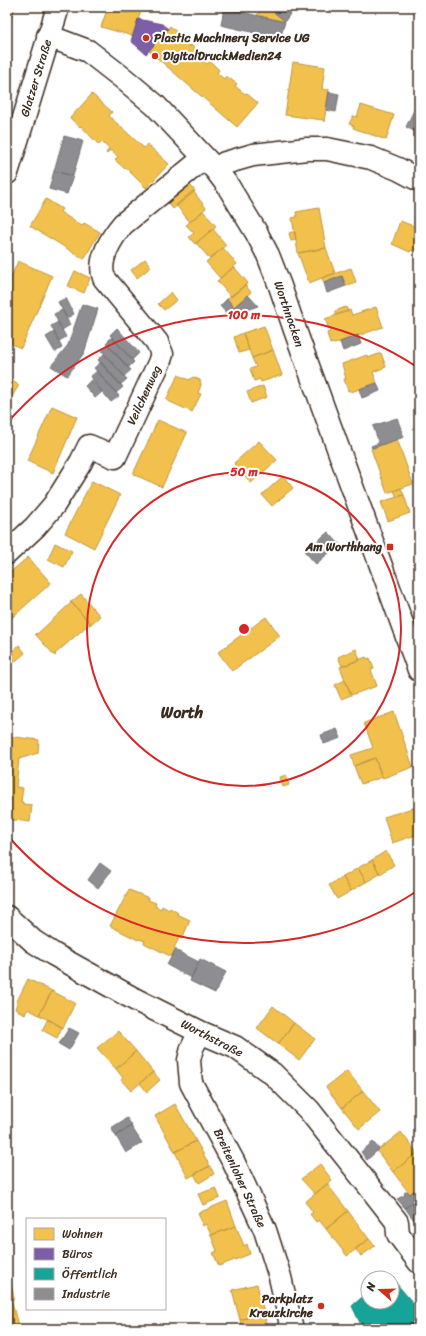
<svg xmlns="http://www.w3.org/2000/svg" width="426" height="1336" viewBox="0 0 426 1336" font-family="Sriracha,sans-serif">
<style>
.homes{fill:#f2c14e;stroke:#bb9440}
.offices{fill:#7b5ea7;stroke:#684e7e}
.public{fill:#17a398;stroke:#227f73}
.industry{fill:#8d8d92;stroke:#746f6f}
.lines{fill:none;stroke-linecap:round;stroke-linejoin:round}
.street-casing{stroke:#3b2a1e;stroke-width:25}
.street{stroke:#fff;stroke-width:22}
.ring{fill:none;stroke:#d62828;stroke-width:2}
.poi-dot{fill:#c8321e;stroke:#fff;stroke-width:1.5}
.labels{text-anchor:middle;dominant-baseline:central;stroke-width:4;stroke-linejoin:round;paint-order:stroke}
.poi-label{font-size:12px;font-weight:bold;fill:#3b2a1e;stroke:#fff;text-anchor:start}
.street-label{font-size:12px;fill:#3b2a1e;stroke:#fff}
.district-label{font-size:16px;font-weight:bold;fill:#3b2a1e;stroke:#fff}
.centre{fill:#d62828;stroke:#fff;stroke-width:2}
.ring-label{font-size:12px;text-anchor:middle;font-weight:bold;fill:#d62828;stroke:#fff;stroke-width:4;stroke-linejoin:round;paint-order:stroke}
</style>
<rect width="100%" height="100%" fill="#fff"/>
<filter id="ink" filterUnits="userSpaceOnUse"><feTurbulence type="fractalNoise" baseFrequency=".025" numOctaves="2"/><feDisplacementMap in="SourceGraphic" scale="8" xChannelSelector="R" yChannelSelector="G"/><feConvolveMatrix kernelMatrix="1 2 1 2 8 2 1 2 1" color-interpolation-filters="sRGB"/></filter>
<g filter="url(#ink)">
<path class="homes" d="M7,7h8l-8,25z
M108,7h34l-9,29 -32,-9z
M221,7h19v4z
M262,7h7l16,15 -28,-7z
M170,26l11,10 -1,2 10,9 1,-2 10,9 -2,3 8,7 3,-3 9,9 -2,3 7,6 2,-3 11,8 -2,2 10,8 1,-1 12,10 -21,24 -88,-76z
M293,62l32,5 -3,22 6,1 1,-1 -5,33 -1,-2 -38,-5z
M92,94l20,18 -3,4 35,32 3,-4 22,20 -23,24 -20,-20 -1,1 -10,-9 3,-3 -8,-7 -3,4 -1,-1 3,-4 -7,-7 -3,3 -18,-19 -1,1 -10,-9z
M361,105l33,10 -8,25 -33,-12 1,-2 -5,-2 4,-8 4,1z
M187,181l8,10 -22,18 -8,-10z
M193,191l13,17 -16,14 -14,-17z
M46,199l16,10 -2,3 22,14 2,-3 16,9 -16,27 -54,-33z
M319,208l7,40 -28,5 -6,-35 5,-1 -1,-5z
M203,211l13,15 -21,18 -6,-7 5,-4 -8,-8z
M400,221l19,7v25l-8,-3 -1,2 -18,-8z
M213,229l13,16 -16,14 -14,-16z
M292,232h3l1,8 -5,1 -2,-8z
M223,248l14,16 -17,14 -14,-16z
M326,248l9,25 -26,10 -11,-30z
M145,259l6,8 -14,11 -6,-8z
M18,261l34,15 -31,72 -14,-6v-55z
M234,267l14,16 -17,14 -14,-16z
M351,268l5,14 -10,4 -4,-10 -18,7 -2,-5z
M75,271l15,7 -6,15 -16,-7z
M245,285l6,7 -17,15 -7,-8z
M171,292l6,8 -13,10 -6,-6z
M346,307l2,4 -12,4 -1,-4z
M376,307l7,20 -49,17 -1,-1 -3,1 -3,-11 3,-1 -5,-13 25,-9 2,5z
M264,326l9,24 -21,8 -9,-25z
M243,333l6,17 -10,3 -5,-16z
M273,350l9,25 -21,7 -1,-3 -6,2 -4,-12 6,-2 -4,-9z
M381,353l5,14 -13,5 4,11 -26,9 -1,-2 -2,1 -4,-12h2l-4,-15 25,-9 1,3z
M178,375l11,5 4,-3 7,3 1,5 -3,8 3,1 -9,18 -26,-12z
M7,378l12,7 -12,20z
M263,386l4,11 -16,6 -4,-11z
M52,406l25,11 -24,56 -26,-12z
M158,420l29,13 -25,54 -29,-13z
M397,439l16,45 -26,9 -16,-44z
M259,441l18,19 -26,23 -17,-20z
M283,476l10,12 -21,18 -10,-11z
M92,481l28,14 -26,53 -29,-15z
M401,488l3,7 -7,2 -3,-6z
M404,495l6,18 -22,8 -7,-19z
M55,543l17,8 -8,16 -16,-8z
M28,557l23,26 -44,39v-47z
M81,594l19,22 -9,8 -20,-22z
M70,602h1l20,22 -1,1 -1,-1 -34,30 1,1 -1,1 -20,-22 1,-1 1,1 34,-31z
M266,617l14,19 -48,35 -14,-19z
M19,645l6,8 -14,12 -4,-4v-5z
M356,649l4,11 -18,6 -4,-9z
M366,657l1,2 3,-1 4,11 -3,1 6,16 -26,9 -11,-28z
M345,680l6,15 -10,4 -6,-14z
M394,712l19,55 -30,11 -8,-20 -21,8 -3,-11 22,-7 -9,-25z
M7,736l32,4 -1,13 -19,6 -3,28 7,1 -2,14h2v2l9,1 -2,17 -23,-3z
M375,758l6,18 2,1 -22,7 -7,-18z
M286,775l3,10 -6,2 -3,-10z
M419,806v28l-27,9 -8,-26z
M386,851l8,14 -14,9 -8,-14z
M372,860l8,14 -14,8 -8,-14z
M358,868l8,14 -15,9 -8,-14z
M343,877l8,14 -14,8 -8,-14z
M129,890l20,8 -1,2 8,3 -1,3 6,3 1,-3 7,4 1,-2 8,5 -1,1 13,6 -8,19 -3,-1 -5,10 3,1 -2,1 -3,7 -28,-14 1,-2 -6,-2 -1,1 -28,-14z
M28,979l24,12 -13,24 -11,-6 -3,5 -10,-5 2,-6h-1z
M52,991l23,12 -12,25 -24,-13z
M273,1006l21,17 -16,21 -21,-16z
M48,1019l14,8 -5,11 -15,-8z
M294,1023l21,16 -16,21 -21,-16z
M118,1031l18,20 -20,18 -19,-21z
M136,1051l17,21 -22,19 -10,-11 2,-2 -7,-9z
M347,1071l16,20 -21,17 -16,-21z
M153,1072l7,8 -13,12 -7,-9z
M363,1091l17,21 -21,17 -17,-21z
M175,1104l21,37 -21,11 -20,-36z
M401,1132l16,21 -24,19 -16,-21z
M196,1141l14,25 -22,12 -13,-26z
M417,1153l2,3v30l-9,8 -17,-22z
M320,1164l12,16 -17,14 -14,-15z
M210,1166l4,8 -15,9 -5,-9z
M327,1184l21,27 -22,18 -7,-9 -3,2 -6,-8 3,-2 -8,-10z
M216,1188l4,10 -17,7 -5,-11z
M227,1201l9,25 -25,9 -5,-11 -3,2 -5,-13z
M348,1211l21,28 -22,17 -21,-27z
M236,1226l8,20 3,-2 3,10 -31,12 -6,-13 4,-2 -6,-16z
M369,1239l6,7 -14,10 -6,-7z
M11,1283l3,15 -7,1v-14z
M257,1284l7,29 -24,7 -8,-30z
M11,1298v1l8,30h-12v-30z
M264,1313l4,16h-26l-2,-9z"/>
<path class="offices" d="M138,19l24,5 6,5 -22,25 -15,-13z"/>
<path class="public" d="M389,1275l30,35v19h-56l-11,-23 16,-14v10h24v-24h-7z"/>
<path class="industry" d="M273,7h22l-10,14 -14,-11z
M224,8l61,14 -6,20 -12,-3 1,-3 -47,-11z
M329,92l10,2 -3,18 -10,-2z
M414,110l5,2v13l-3,7 -10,-5z
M64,136l19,5 -10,35 -19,-5z
M54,171l19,5 -6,18 -18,-5z
M342,276l4,10 -19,7 -3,-10z
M248,295l10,11 -29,10 -9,-10 7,-7 7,8z
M66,298l8,16 -7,4 -9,-16z
M82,304l16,5 -14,44 -17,23 -16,-10 17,-21z
M62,310l8,15 -8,5 -8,-16z
M58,322l8,15 -7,4 -8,-15z
M117,328l22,25 -7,7 -22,-25z
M54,332l8,16 -7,4 -9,-15z
M358,335l3,9 -18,7 -3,-9z
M112,337l22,25 -6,6 -22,-25z
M108,345l23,25 -7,6 -22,-25z
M104,354l23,25 -7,6 -22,-25z
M101,362l22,25 -7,6 -22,-25z
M97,371l22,25 -8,6 -21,-25z
M91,380l11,12 -7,6 -10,-12z
M377,383l3,8 -18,7 -3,-9z
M397,418l7,19 -32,11 -1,-2 8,-3 -6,-17z
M328,532l15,16 -1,1 -4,-4 -22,19 -11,-12z
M337,729l4,9 -17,6 -3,-9z
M100,863l11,8 -13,17 -10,-8z
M175,950l24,12 -8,16 -24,-13z
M200,959l26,13 -11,21 -25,-12z
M69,1028l10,5 -10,17 -10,-6z
M127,1118l5,8 -16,10 -5,-8z
M131,1126l11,17 -16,10 -10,-17z
M373,1142l6,7 -12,11 -6,-8z
M417,1188l2,3v7l-14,10 -8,-9 8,-4 -1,-2 3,-2 3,3z
M417,1200l2,2v25l-14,-19z"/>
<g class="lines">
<defs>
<path id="street" d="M48,36l40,15 36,28 31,26 61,65 12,16 28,46 12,23 12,31 16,47 123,337
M216,170l9,-7 28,-8 54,-6h20l44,9 27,11 21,11
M7,173l51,-166
M7,553l28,-26 19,-22 27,-43 8,-16 26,11 44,-94 3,-9 -5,-12 -53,-64c-7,-18 8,-41 19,-54l81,-66
M7,917l26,24 20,13 83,46 64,32 35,15 38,27 36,36 56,71 32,41 1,12 21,28
M200,1032l-8,16 -3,12 2,23 43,80 31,67 15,47 12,52"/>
</defs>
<use href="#street" class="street-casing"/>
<use href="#street" class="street"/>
</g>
</g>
<g class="ring">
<circle cx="244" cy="629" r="157"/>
<path d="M417 891A314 314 0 0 1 7 835M7 423A314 314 0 0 1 417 367"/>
</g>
<g class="poi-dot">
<circle cx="146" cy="38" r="4"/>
<circle cx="155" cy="56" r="4"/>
<rect x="386" y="543" width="8" height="8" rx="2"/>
<circle cx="321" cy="1306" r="4"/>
</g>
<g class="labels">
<g class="poi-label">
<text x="154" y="38">Plastic Machinery Service UG</text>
<text x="163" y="56">DigitalDruckMedien24</text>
<text x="382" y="547" text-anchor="end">Am Worthhang</text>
<text x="313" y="1299" text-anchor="end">Parkplatz<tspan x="313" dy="14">Kreuzkirche</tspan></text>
</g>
<g class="street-label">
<text transform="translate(36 78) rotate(-73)">Glatzer Straße</text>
<text transform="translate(289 314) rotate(71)">Worthnocken</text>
<text transform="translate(144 395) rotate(-65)">Veilchenweg</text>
<text transform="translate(212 1038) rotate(27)">Worthstraße</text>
<text transform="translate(240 1178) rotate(65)">Breitenloher Straße</text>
</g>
<g class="district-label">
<text x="182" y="712">Worth</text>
</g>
</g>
<circle cx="244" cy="629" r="6" class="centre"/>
<g class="ring-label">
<text x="244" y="319">100 m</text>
<text x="244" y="476">50 m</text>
</g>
<rect width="426" height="1336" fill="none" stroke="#fff" stroke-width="24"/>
<rect x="12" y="12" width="402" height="1312" fill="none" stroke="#3b2a1e" stroke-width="1.5" filter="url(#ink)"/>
<rect x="26" y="1218" width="140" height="92" fill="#ffffff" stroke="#b1aaa5"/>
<rect x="34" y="1228" width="20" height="12" fill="#f2c14e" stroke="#b1aaa5"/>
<text x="62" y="1238" font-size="12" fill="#3b2a1e">Wohnen</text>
<rect x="34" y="1248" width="20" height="12" fill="#7b5ea7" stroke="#b1aaa5"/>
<text x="62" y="1258" font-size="12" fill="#3b2a1e">Büros</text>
<rect x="34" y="1268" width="20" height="12" fill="#17a398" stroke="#b1aaa5"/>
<text x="62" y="1278" font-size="12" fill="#3b2a1e">Öffentlich</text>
<rect x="34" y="1288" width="20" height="12" fill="#8d8d92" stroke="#b1aaa5"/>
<text x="62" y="1298" font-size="12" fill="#3b2a1e">Industrie</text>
<g transform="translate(380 1290) rotate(290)"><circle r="19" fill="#ffffff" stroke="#b1aaa5"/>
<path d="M0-3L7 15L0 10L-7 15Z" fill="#c8321e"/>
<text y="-6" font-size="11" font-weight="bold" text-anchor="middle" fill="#3b2a1e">N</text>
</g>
</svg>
